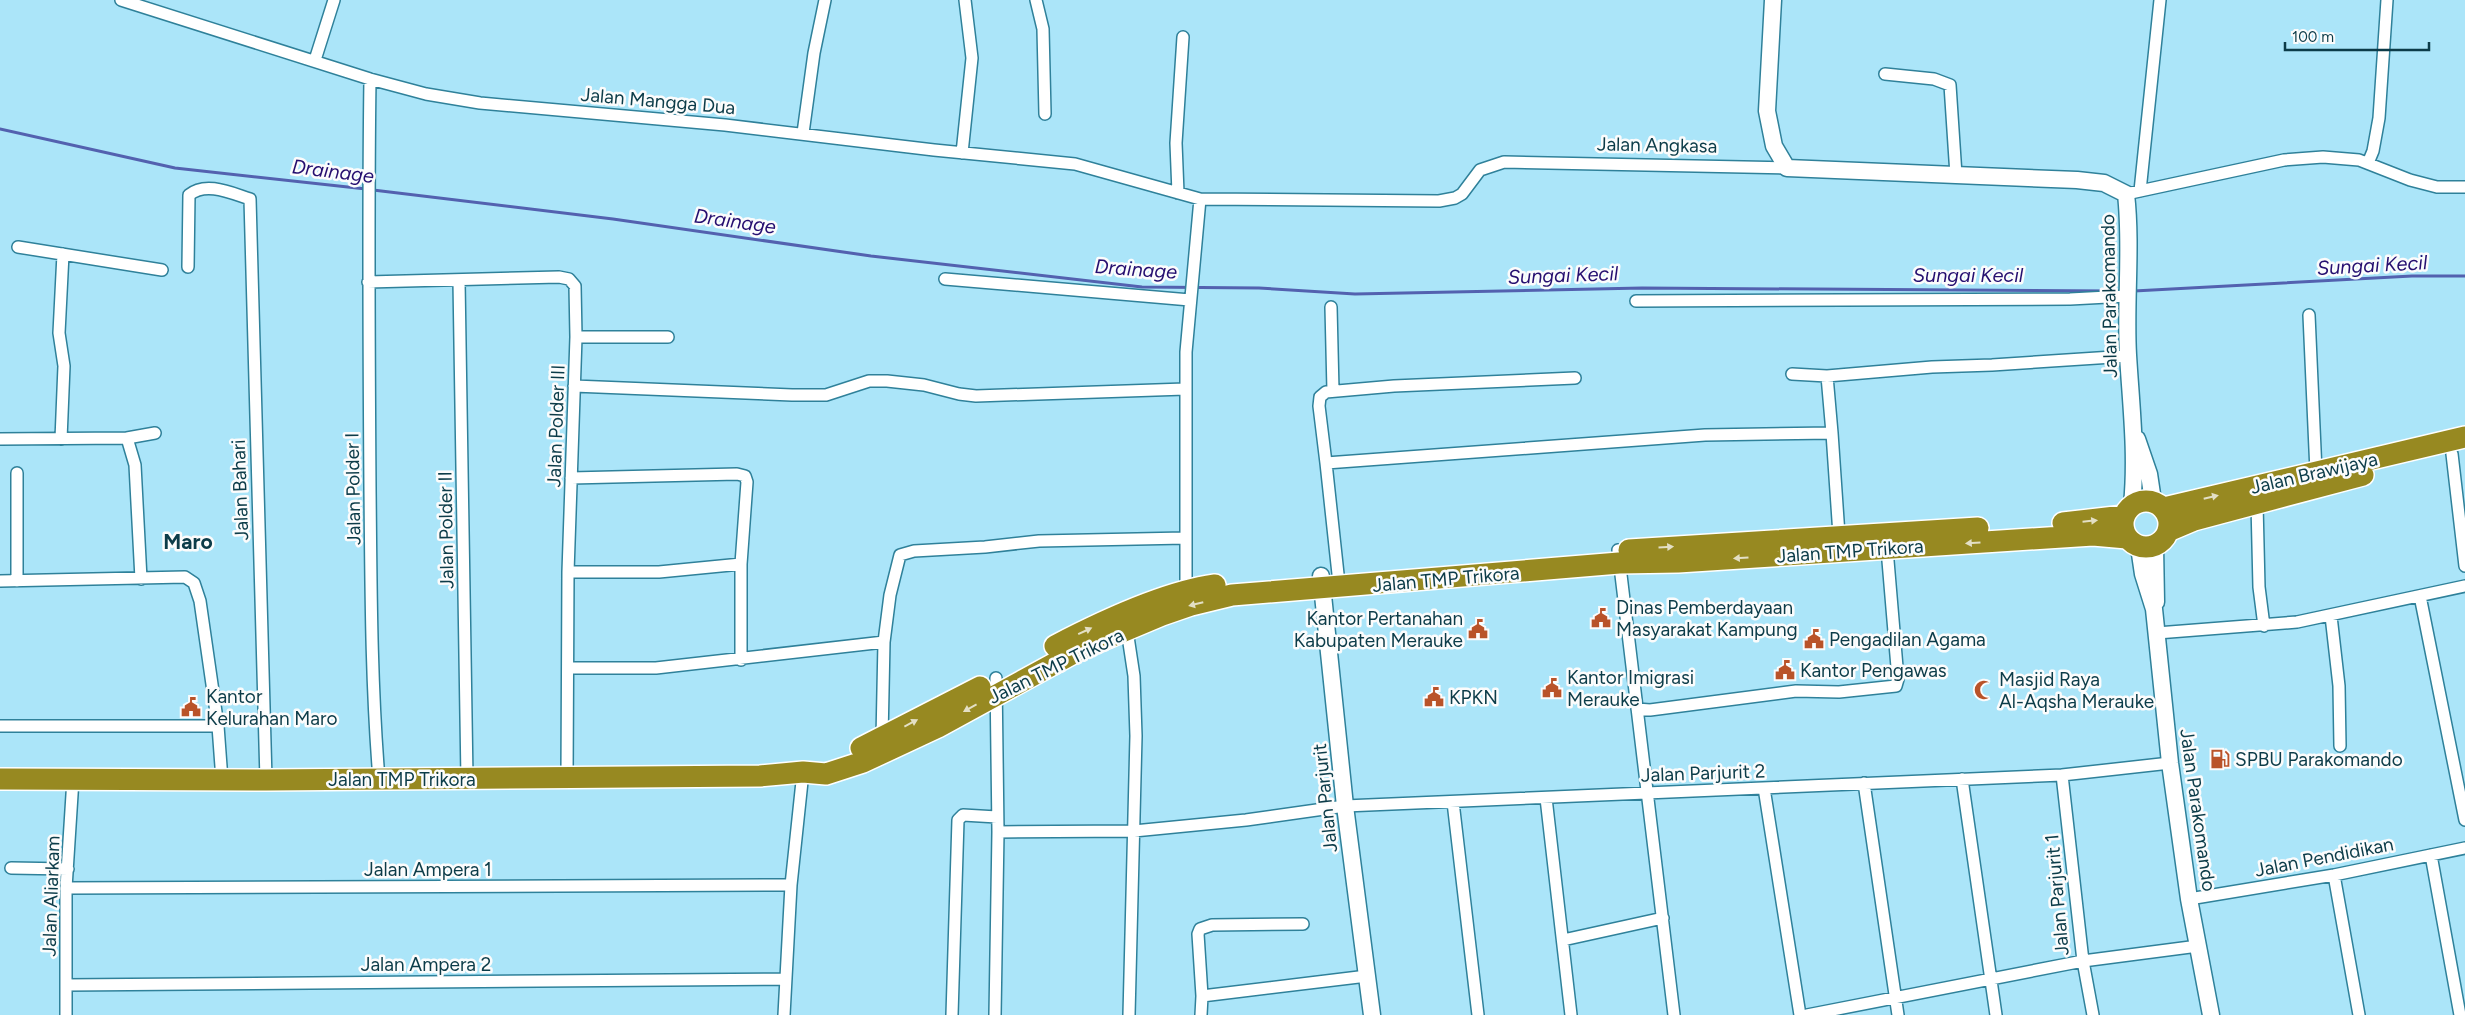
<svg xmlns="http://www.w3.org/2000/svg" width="2465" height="1015" viewBox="0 0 2465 1015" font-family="Figtree,sans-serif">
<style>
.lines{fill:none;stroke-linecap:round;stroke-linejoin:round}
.stream{stroke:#5361af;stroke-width:3}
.street-casing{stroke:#2f819a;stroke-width:14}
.secondary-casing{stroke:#2f819a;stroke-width:19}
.highway-casing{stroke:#fff;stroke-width:24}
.street{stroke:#fff;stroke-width:11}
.secondary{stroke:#fff;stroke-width:16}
.highway{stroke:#978921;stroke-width:21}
.oneway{fill:#e3dfc5}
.labels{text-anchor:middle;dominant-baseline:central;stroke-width:5;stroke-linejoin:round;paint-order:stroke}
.street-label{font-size:19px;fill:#0c3c49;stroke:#fcfcfc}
.poi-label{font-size:19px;fill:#0c3c49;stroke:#fcfcfc;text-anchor:start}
.water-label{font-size:20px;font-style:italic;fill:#250f70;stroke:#fcfcfc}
.quarter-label{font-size:21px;font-weight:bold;fill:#0c3c49;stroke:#fcfcfc}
</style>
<rect width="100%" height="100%" fill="#abe5f9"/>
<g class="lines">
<path class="stream" d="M0,129l175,39 191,21
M373,190l240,29 258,37 271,31 117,1 96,6 287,-6 470,3
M2134,291l278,-15h53"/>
<defs>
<path id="street" d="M121,0l249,79 56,15 54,9 245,22 209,25 141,14 125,35 239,2 16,-3 7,-4 18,-24 24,-8 283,6
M1036,0l7,29 2,85
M315,60l19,-60
M1885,74l49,5 16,6 6,90
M370,79c-2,136 -1,272 0,409 1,97 1,194 9,291
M803,133l11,-80 11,-53
M962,153l10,-95 -7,-58
M2368,163l5,-12 6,-33 8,-118
M2140,191l20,-191
M1178,193l-2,-50 7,-106
M2126,194l158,-34 39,-3 36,3 51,20 27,7h28
M18,247l144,23
M188,267l1,-72c17,-14 42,-2 61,4l16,581
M945,279l245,21
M459,281l8,498
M368,282l191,-5 10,2 6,7 1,51 -8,235 -1,205
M1636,301l434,-2 57,-3
M1331,307l2,84
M2309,315l7,157
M576,337h92
M1792,374l35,2 105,-9 60,-2 136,-9
M1827,376l5,57
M1575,378l-181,8 -68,6 -6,5 -1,9 7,57 379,-28 127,-2 7,102
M574,386l218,9h34l43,-14h18l37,4 35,9 17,2 209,-7
M127,438l28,-5
M0,439l127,-1 8,27 6,114
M61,439l3,-73 -5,-33 4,-79
M2452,454l13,112
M1326,463l12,111
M17,473v108
M571,478l166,-4 8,2 2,6 -6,82v96
M2257,504l2,83 5,39
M1618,550l56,465
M568,572h91l82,-8
M0,581l185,-4 9,6 6,18 18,125 4,54
M1186,591v-239l14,-153
M2420,596l45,224
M2331,616l8,70 1,60
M1127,630l7,46 2,60 -7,279
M2157,633l140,-11 168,-36
M568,668h88l228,-26
M1637,709l13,1 146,-19 43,1 57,-6 2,-7 -11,-130
M0,726h218
M882,738l2,-96 6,-47 10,-40 14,-4 71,-4 54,-6 146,-3
M1962,779l34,236
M1864,783l34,232
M1764,788l36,227
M1546,798l25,217
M1453,802l25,213
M998,832l136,-1 112,-11 99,-14 717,-31
M2431,855l29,160
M11,868l57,1
M2334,875l25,140
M66,888l725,-3
M2189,899l145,-24 131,-27
M1563,940l100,-22
M66,985l720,-6
M1202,996l-4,-62 2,-5 12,-4 91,-1
M66,1015v-127l7,-109
M784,1015l7,-130 12,-113
M952,1015l6,-195 5,-5 34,2
M995,1015l3,-183 -2,-154
M1201,1015l1,-19 165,-20
M1807,1015l276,-54 -21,-186 108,-12
M2093,1015l-10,-54 115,-15"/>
<path id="secondary" d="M1773,0l-6,111 7,35 13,22 290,12 27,3 22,11c6,53 -1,108 2,161 3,50 9,99 4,150
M2137,439l12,35 4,27
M2155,546l1,56
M2139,547l4,27 11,35 16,154 19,136 22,116
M1321,576l24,230 27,209"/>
<path id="highway" d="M2123 524a23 23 0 1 1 46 0a23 23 0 1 1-46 0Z
M2164,508l301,-71
M2063,523l61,-7
M2168,531l26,-11 169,-45
M1629,550l349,-22
M1055,646c46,-24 109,-54 160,-61
M861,748l119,-61
M0,779l266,1 494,-4 43,-4 23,2 37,-12 75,-35 143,-78 81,-34 29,-10 41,-10 387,-32 59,-1 415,-27 34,3"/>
</defs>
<use href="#street" class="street-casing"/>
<use href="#secondary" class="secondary-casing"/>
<use href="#highway" class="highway-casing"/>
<use href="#street" class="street"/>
<use href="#secondary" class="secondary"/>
<use href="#highway" class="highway"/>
</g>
<defs><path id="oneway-solid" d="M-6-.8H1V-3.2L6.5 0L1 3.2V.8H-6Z" transform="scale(1.25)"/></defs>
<g class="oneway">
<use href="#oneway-solid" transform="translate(2211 497) rotate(-13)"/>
<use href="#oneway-solid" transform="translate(2090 521) rotate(-6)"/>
<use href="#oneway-solid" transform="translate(1973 543) rotate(176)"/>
<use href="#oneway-solid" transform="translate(1666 547) rotate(-4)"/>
<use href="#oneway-solid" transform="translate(1741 558) rotate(176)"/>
<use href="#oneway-solid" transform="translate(1196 604) rotate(166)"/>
<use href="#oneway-solid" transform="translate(1085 631) rotate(-25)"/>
<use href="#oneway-solid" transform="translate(970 708) rotate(151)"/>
<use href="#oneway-solid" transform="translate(911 723) rotate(-28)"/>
</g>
<defs>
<symbol id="civic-bare" viewBox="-9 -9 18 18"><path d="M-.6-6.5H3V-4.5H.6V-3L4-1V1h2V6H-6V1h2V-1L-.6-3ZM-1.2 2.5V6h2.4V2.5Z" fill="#b95329" stroke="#fcfcfc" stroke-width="2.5" paint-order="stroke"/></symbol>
<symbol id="mosque-bare" viewBox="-9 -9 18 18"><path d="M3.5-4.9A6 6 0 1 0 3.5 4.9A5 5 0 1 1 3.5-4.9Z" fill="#b95329" stroke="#fcfcfc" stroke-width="2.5" paint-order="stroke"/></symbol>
<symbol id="fuel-bare" viewBox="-9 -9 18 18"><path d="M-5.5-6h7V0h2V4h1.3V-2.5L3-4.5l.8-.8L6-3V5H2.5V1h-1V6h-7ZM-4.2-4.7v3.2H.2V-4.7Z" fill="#b95329" stroke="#fcfcfc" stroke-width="2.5" paint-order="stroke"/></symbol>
</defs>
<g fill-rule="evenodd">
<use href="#civic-bare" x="1587" y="604" width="28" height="28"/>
<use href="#civic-bare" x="1464" y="615" width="28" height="28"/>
<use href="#civic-bare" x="1800" y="625" width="28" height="28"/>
<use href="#civic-bare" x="1771" y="656" width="28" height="28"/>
<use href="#civic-bare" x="1538" y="674" width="28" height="28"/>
<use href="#mosque-bare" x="1970" y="676" width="28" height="28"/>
<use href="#civic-bare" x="1420" y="683" width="28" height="28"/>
<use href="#civic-bare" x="177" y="693" width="28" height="28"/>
<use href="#fuel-bare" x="2206" y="745" width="28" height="28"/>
</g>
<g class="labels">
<g class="street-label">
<text transform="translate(658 101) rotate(5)">Jalan Mangga Dua</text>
<text transform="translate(1657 145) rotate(1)">Jalan Angkasa</text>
<text transform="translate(2109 296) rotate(-91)">Jalan Parakomando</text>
<text transform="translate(556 426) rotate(-88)">Jalan Polder III</text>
<text transform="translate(2314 473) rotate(-13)">Jalan Brawijaya</text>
<text transform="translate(353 489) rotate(-91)">Jalan Polder I</text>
<text transform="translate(240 490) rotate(-92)">Jalan Bahari</text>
<text transform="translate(446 530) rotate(-91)">Jalan Polder II</text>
<text transform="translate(1850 551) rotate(-4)">Jalan TMP Trikora</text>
<text transform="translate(1446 579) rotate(-5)">Jalan TMP Trikora</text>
<text transform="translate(1056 666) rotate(-26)">Jalan TMP Trikora</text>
<text transform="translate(1703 773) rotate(-2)">Jalan Parjurit 2</text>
<text x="402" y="779">Jalan TMP Trikora</text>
<text transform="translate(1325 798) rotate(-96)">Jalan Parjurit</text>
<text transform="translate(2198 810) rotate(82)">Jalan Parakomando</text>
<text transform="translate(2324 857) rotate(-11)">Jalan Pendidikan</text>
<text x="428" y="869">Jalan Ampera 1</text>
<text transform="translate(2057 895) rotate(-95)">Jalan Parjurit 1</text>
<text transform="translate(51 896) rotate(-88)">Jalan Aliarkam</text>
<text x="426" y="964">Jalan Ampera 2</text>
</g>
<g class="poi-label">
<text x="1616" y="607">Dinas Pemberdayaan<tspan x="1616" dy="22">Masyarakat Kampung</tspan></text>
<text x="1463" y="618" text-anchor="end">Kantor Pertanahan<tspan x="1463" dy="22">Kabupaten Merauke</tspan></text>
<text x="1829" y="639">Pengadilan Agama</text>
<text x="1800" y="670">Kantor Pengawas</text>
<text x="1567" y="677">Kantor Imigrasi<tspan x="1567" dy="22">Merauke</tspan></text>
<text x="1999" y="679">Masjid Raya<tspan x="1999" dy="22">Al-Aqsha Merauke</tspan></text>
<text x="206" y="696">Kantor<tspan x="206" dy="22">Kelurahan Maro</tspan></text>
<text x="1449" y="697">KPKN</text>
<text x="2235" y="759">SPBU Parakomando</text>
</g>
<g class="water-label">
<text transform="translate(333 171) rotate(7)">Drainage</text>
<text transform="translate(735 221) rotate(8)">Drainage</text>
<text transform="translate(2372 265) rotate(-3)">Sungai Kecil</text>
<text transform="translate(1136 269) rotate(4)">Drainage</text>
<text transform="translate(1563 275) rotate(-2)">Sungai Kecil</text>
<text x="1968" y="275">Sungai Kecil</text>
</g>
<g class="quarter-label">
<text x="188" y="541">Maro</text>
</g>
</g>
<path d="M2285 42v8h144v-8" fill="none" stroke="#0c3c49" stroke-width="2.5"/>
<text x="2292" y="42" font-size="15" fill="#0c3c49" stroke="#fcfcfc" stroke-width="4" paint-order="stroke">100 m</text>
</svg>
